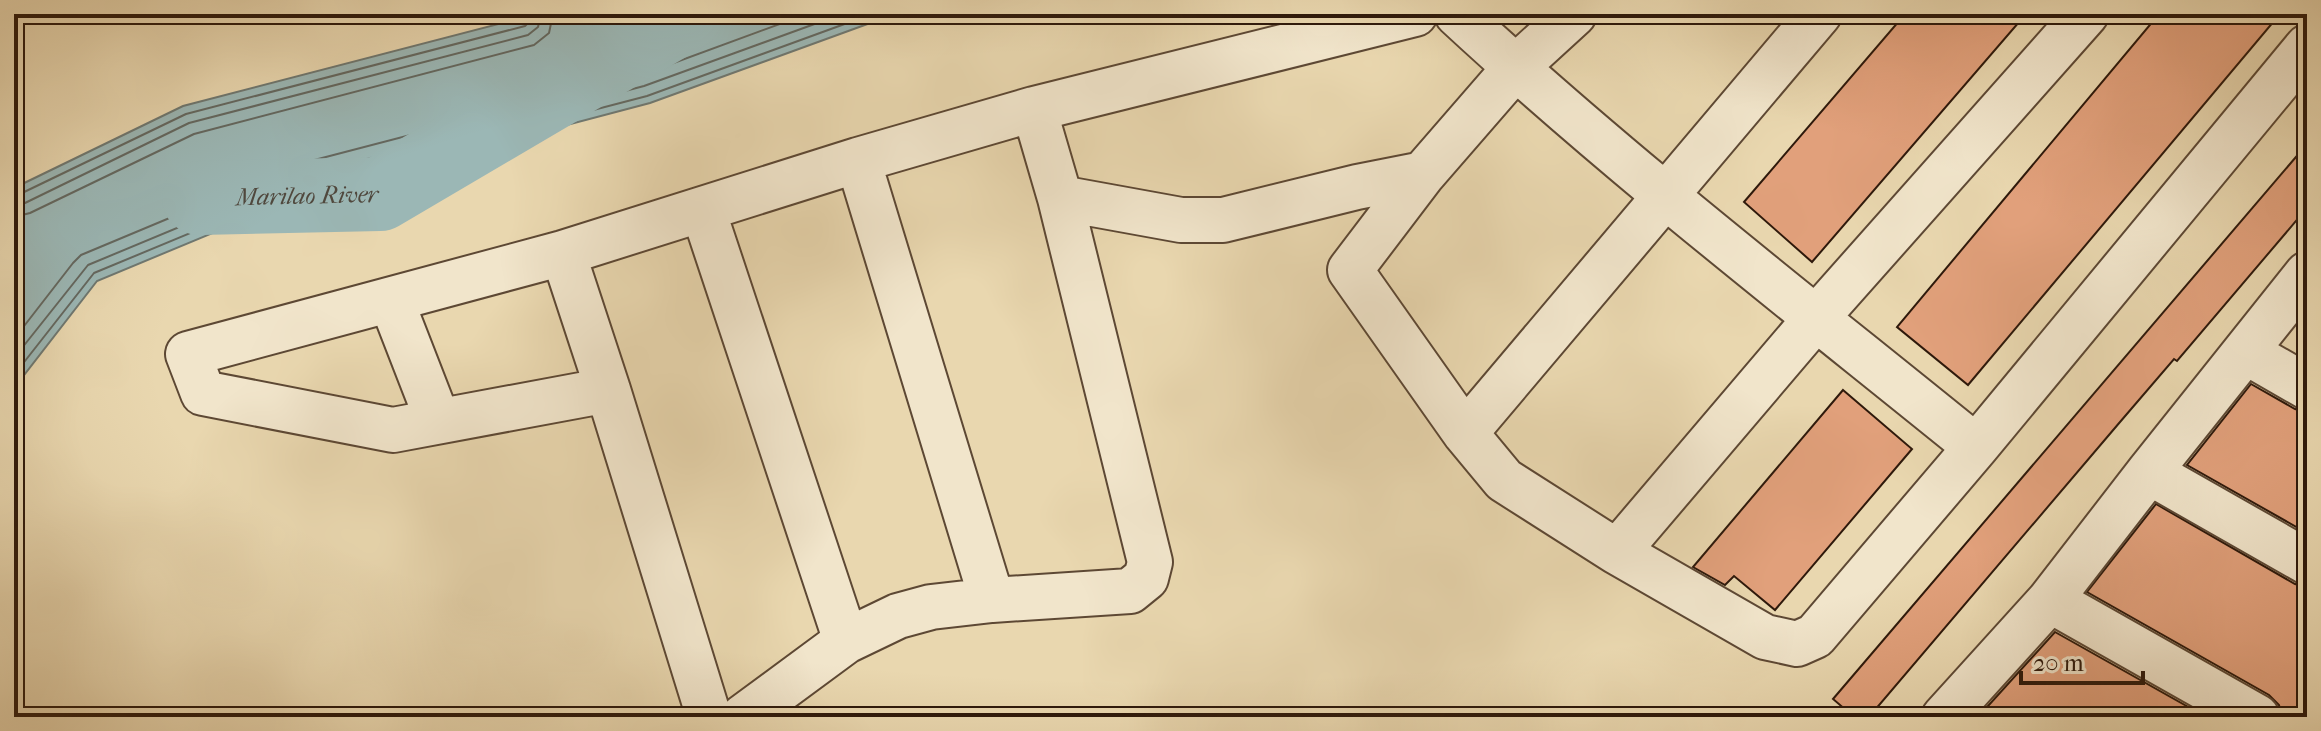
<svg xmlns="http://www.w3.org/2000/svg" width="2321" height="731" viewBox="0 0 2321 731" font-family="'IM FELL French Canon',serif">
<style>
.water{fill:#9bb7b5;stroke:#6f7871;stroke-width:2}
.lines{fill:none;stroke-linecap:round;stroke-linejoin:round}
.shore{stroke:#646860;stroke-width:2}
.river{stroke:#9bb7b5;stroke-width:74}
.building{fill:#e1a07b;stroke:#2e190b;stroke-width:2}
.street-casing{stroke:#5d4834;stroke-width:48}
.street{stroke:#f1e5cb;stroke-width:44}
.labels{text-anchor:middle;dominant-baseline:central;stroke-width:8;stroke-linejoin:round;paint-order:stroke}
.water-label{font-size:24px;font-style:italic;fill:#4f483e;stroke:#f1e5cb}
</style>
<rect width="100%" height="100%" fill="#e9d7af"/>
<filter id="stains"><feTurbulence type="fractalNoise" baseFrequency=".0025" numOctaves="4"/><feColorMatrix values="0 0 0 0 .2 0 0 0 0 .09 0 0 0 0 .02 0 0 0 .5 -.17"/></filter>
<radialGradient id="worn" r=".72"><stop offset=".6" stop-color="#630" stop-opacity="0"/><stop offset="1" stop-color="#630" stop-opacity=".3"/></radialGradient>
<path class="water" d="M537,14h358l-245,89 -341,90 -212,88 -83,107v-200l169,-82z"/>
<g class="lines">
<path class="shore" d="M14,194h6l166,-80 339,-88 5,-5 1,-7
M14,204l11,-1 164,-80 339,-88 10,-8 3,-13
M14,217l16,-4 164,-79 340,-89 15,-12 4,-19
M14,339l59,-76 8,-8 218,-91 342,-89 166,-61
M14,358l74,-93 214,-89 342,-90 198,-72
M14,375l80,-102 212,-88 341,-89 225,-82"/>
<path class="river" id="s1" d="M199,198l181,-4 306,-180"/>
</g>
<path class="building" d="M1905,14h121l-214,248 -68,-60z
M2159,14h121l-312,371 -71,-58z
M2307,144v64l-130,153 -3,-2 -54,63 -251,295h-15l-21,-18z
M2251,384l44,25 12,3v121l-120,-68z
M1843,390l69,59 -137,161 -41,-34 -9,9 -32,-18z
M2156,504l139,80 12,3v130h-25l-3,-12 -10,-10 -182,-103z
M2055,632l151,85h-228z"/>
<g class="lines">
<defs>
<path id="street" d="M1457,14c165,153 344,291 519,433
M1574,14l-59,54 -92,106 -73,96 115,163 39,47 113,72 148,85 32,7 18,-8 161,-189 331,-400
M858,160l134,440
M1060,198l121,22h42l134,-33 66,-13
M703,210l143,431
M563,253l-375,101 15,39 190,37 215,-40
M391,300l47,121
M2246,352l61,35
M1465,433l354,-419
M2149,472l158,90
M1617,552l200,-235 269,-303
M2050,600l207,117
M709,717l-101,-327 -45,-137 295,-93 176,-51 381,-95
M743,717l103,-76 52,-25 33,-9 61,-7 138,-9 16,-13 4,-16 -90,-364 -26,-89
M1944,717l106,-117 99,-128 158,-198"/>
</defs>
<use href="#street" class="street-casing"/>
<use href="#street" class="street"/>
</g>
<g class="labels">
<g class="water-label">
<text stroke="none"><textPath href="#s1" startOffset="108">Marilao River</textPath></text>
</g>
</g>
<rect width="2321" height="731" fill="none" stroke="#e9d7af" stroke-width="48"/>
<rect x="16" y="16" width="2289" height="699" fill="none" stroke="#2e190b" stroke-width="4"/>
<rect x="24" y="24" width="2273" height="683" fill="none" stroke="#2e190b" stroke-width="2"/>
<path d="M2021 671v12h122v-12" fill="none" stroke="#2e190b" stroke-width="4"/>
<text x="2033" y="671" font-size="24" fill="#2e190b" stroke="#f1e5cb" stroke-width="6" paint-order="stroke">20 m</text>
<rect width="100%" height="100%" filter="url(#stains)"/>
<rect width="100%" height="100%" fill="url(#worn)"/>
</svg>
